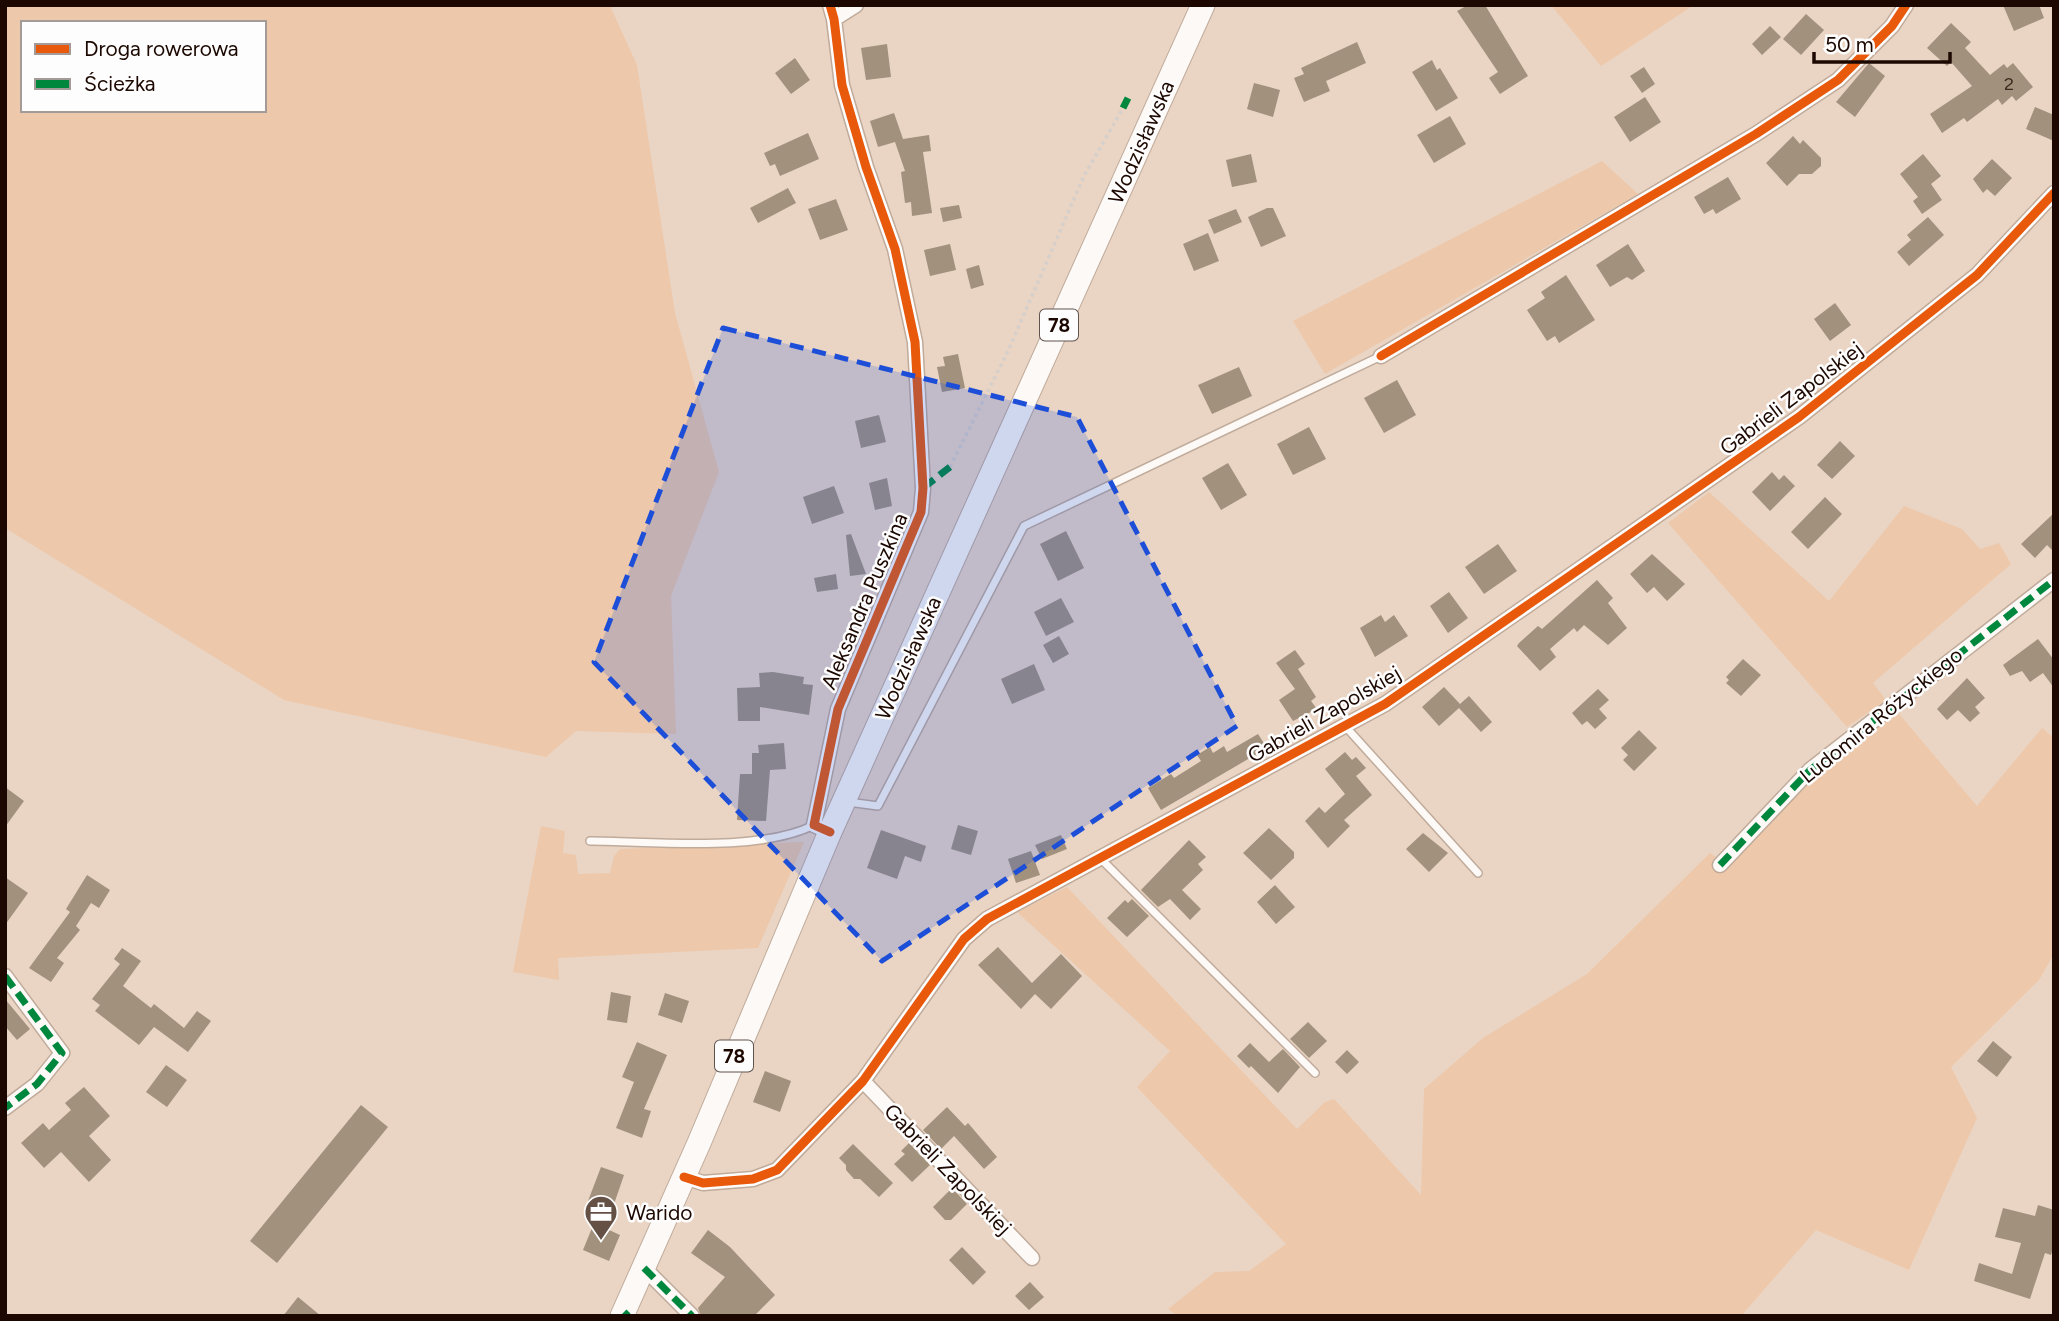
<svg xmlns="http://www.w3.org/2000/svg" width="2059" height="1321" viewBox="0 0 2059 1321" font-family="Figtree,sans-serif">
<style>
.green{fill:#edc8aa;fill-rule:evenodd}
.building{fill:#a2917d}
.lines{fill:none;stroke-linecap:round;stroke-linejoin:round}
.service-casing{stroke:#c0ab9b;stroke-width:10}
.minor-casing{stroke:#c0ab9b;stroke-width:17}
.primary-casing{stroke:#c0ab9b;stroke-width:25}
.path{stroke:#d6cfca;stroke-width:3.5;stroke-dasharray:3.5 3.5;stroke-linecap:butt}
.service{stroke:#fcf9f6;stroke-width:7}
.minor{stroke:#fcf9f6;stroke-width:14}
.primary{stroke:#fcf9f6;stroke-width:23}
.quiet{stroke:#00873e;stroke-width:7;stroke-dasharray:14 7;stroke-linecap:butt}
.cycleway-casing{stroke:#fdfdfd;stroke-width:13}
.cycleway{stroke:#e8590c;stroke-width:9}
.marked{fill:#1d4ed8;fill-opacity:0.2;stroke:#1d4ed8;stroke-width:5;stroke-dasharray:14 9;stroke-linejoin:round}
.labels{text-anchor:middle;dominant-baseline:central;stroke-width:5;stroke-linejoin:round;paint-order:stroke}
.number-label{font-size:18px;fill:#3e2a1f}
.shield{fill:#fdfdfd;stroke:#60524c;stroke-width:2}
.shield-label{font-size:19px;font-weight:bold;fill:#1c0800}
.street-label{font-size:21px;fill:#1c0800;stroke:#fdfdfd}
.poi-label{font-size:21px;fill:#1c0800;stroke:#fdfdfd;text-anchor:start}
</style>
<rect width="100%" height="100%" fill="#ead5c5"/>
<path class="green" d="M5,5h608l-2,3 26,57 38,248 44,159 -48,124 5,138 -100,-3 -30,26 -262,-57 -279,-172zM23,23h241v87h-241z
M1551,5h143l-93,61z
M1602,161l36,33 -313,180 -32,-53z
M1709,492l120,109 75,-95 58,23 18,20 19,-6 12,21 -138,119 13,17 -39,27 -179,-204z
M1894,708l83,98 65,-78 12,10v216l-15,26 -88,87 26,51 -68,152 -93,-40 -75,86h-563l-10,-7 47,-37 34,-1 37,-27 -149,-157 33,-36 -153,-139 50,-25 230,242 28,-27 9,-3 87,96 3,-106 59,-51 104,-64 123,-121 18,13 87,-95z
M541,826l24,5 -2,22 13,2 2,19 32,-1 4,-17 6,-7 184,-7 -46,106 -200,10 1,22 -46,-8z"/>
<path class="building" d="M1468,5h17l43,71 -28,18 -11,-16 9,-6 -41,-61z
M2003,5h36l5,13 -30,13z
M1806,14l18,16 -23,25 -18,-16z
M1951,23l20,19 -6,6 25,27 14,-11 3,4 6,-5 20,24 -17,14 -4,-5 -10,9 -4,-6 -31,23 -3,-4 -22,15 -12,-19 42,-28 -21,-24 -4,4 -20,-18z
M1770,26l11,11 -19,18 -10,-11z
M1357,42l9,21 -40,18 4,10 -26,11 -10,-24 10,-4 -3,-6z
M887,44l4,33 -25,3 -5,-32z
M795,58l15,22 -19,14 -16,-21z
M1432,60l5,10 3,-2 18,30 -22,13 -24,-39z
M1869,63l16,13 -30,41 -19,-15z
M1644,67l11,17 -13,9 -12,-17z
M1254,83l26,7 -7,27 -26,-8z
M1645,97l16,25 -31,20 -16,-25z
M2035,107l19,8v26l-28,-12z
M894,113l9,26 26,-4 2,16 -8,1 9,61 -20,3 -1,-14 -6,1 -4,-31 4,-1 -10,-29 -17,5 -8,-26z
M1450,116l16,28 -32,19 -17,-28z
M808,133l11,26 -39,17 -5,-12 -5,2 -6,-13z
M1793,136l7,8 3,-4 18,18v8l-9,8h-13l-12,12 -21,-23z
M1251,154l6,28 -25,5 -6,-27z
M1923,154l18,22 -10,8 11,16 -20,14 -9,-13 5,-4 -18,-23z
M1992,159l20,19 -17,18 -8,-7 -4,4 -10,-14z
M1728,177l13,22 -25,15 -3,-5 -9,5 -10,-17z
M788,188l8,15 -38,20 -8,-15z
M836,199l12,31 -28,10 -12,-31z
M959,205l3,13 -19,4 -3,-14z
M1267,208h6l13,28 -25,11 -13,-30z
M1236,209l6,13 -28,12 -6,-14z
M1928,217l16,18 -35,31 -12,-14 14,-12 -4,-5z
M1208,233l11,28 -25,10 -11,-27z
M950,244l6,26 -26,6 -6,-26z
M1628,244l17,27 -13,9 -5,-3 -17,10 -14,-22z
M979,265l5,20 -13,4 -5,-20z
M1566,275l29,45 -36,23 -4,-7 -8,5 -20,-31 18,-12 -4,-6z
M1835,303l16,22 -21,16 -16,-22z
M958,354l7,34 -23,4 -5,-25 8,-1 -2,-9z
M1239,367l13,29 -40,18 -14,-29z
M1397,380l19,35 -32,18 -20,-35z
M879,415l7,27 -25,6 -6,-27z
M1309,427l17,32 -33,16 -16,-31z
M1840,441l15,15 -23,23 -15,-14z
M1228,463l19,32 -26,15 -19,-32z
M1772,472l7,8 5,-5 11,11 -25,25 -18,-19z
M887,478l5,28 -17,4 -6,-27z
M834,486l10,27 -32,11 -9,-27z
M1825,497l17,17 -34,35 -17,-17z
M2054,513v39l-7,-7 -12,13 -14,-14z
M1066,531l18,37 -26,13 -18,-37z
M851,534l15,40 -16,2 -4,-41z
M1498,544l19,27 -33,23 -19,-27z
M1652,554l33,30 -18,17 -13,-14 -7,6 -17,-19z
M836,574l2,15 -21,3 -3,-14z
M1597,580l16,18 -5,5 19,25 -19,17 -24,-20 -7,7 -3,-4 -24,21 6,8 -16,14 -23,-25 2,-3 19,-17 4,3z
M1449,592l19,26 -20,15 -18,-27z
M1061,598l13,24 -28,14 -12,-24z
M1381,615l4,7 9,-7 14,21 -33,21 -15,-29z
M1059,636l10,18 -16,9 -10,-18z
M2038,639l16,21v28l-11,-15 -13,9 -8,-11 -12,5 -7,-11z
M1295,650l10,14 -7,5 18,28 -5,4 6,8 -24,12 -14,-21 16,-11 -19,-26z
M1743,659l18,16 -20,21 -15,-13 3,-3 -3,-3z
M1034,664l11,26 -33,14 -11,-25z
M773,672l31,5 -1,7 10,1 -4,30 -49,-8v14h-22l-1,-33 23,-1 -1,-14z
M1967,678l18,20 -10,9 5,6 -10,9 -12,-12 -11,10 -10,-11z
M1444,687l16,17 9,-8 23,26 -11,10 -22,-24 -20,18 -17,-19z
M1598,689l11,11 -10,9 8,9 -12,11 -8,-8 -5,4 -10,-12z
M1639,730l18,18 -23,23 -11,-11 5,-5 -7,-7z
M1258,734l9,14 -106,62 -13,-22 23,-14 3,4 27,-17 -4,-6 13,-8 3,6 11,-7 3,6z
M784,743l2,26 -16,1 -4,51 -29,-1 3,-46h12v-21h7l-1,-8z
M1345,752l7,8 4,-3 10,11 -10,8 16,19 -28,25 6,6 -22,22 -23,-27 14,-14 6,6 20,-19 -20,-25z
M5,787l19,14 -19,26z
M958,825l20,6 -7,24 -20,-6z
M1269,828l25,24v6l-23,22 -28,-27z
M881,830l45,16 -5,16 -16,-6 -8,23 -30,-11z
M1423,833l25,20 -19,19 -23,-23z
M1061,835l6,14 -25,10 -7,-14z
M1189,840l17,17 -8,7 5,6 -21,20 19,19 -11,11 -20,-21 -12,8 -17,-17z
M1031,851l9,24 -24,8 -8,-24z
M87,875l23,15 -11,18 -8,-5 -15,23 4,4 -23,28 7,5 -13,19 -22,-14 41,-56 -4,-3z
M5,877l23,16 -23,32z
M1275,885l20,22 -19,17 -19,-22z
M1132,899l17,17 -22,21 -20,-19 18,-18 3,3z
M998,947l34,36 29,-29 21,22 -31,33 -16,-15 -14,15 -43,-44z
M122,948l19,13 -18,25 28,22 3,-4 30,24 13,-17 14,10 -23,31 -34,-25 -15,18 -44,-34 5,-6 -8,-6 28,-35 -6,-5z
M611,992l20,4 -4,27 -20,-3z
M665,993l24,8 -7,22 -24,-8z
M5,999l25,30 -13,11 -12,-14z
M1308,1022l19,19 -18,17 -19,-19z
M1993,1041l19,16 -15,20 -20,-16z
M637,1042l30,13 -23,54 7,2 -9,27 -26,-10 18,-46 -12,-5z
M1250,1043l19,19 14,-13 17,18 -22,26 -27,-27 -2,2 -12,-12z
M1347,1050l12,12 -12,12 -12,-12z
M166,1065l21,15 -20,27 -21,-15z
M765,1071l26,10 -11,31 -27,-10z
M84,1087l26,29 -21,20 22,24 -22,22 -28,-30 -17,16 -23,-25 22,-20 6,7 22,-20 -6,-7z
M361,1105l27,22 -111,136 -27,-22z
M947,1107l18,19 3,-3 29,34 -13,12 -30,-33 -13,13 -18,-19z
M909,1143l21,22 -18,17 -18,-18 11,-10 -4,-3z
M853,1144l40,39 -14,14 -19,-18h-6l-8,-9v-5l-7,-7z
M601,1167l23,8 -12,35 -24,-9z
M952,1188l15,16 -16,16h-6l-12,-13z
M2038,1205l16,5v35l-3,10 -6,-2 -15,46 -56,-18 5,-18 33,11 9,-31 -26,-6 8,-29 32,8z
M594,1223l26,12 -11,26 -26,-11z
M708,1230l22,17 45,48 -21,21h-53l-3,-8 27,-31 -34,-24z
M962,1247l24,25 -13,13 -24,-25z
M1030,1282l14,15 -15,13 -14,-14z
M298,1297l23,19h-38z"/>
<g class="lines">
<defs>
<path id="service" d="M1345,726l133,147
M848,802l30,4 146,-280 357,-170
M590,841c62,0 169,12 224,-16
M1100,858l215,215"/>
<path id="minor" d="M830,5l4,14 8,66 24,82 29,82 20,93 8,146 -2,24 -83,197 -24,116 16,7
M834,19l22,-14
M1381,356l375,-222 82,-54 54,-54 14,-21
M1720,865l90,-95 244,-190
M5,976l57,77 -25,31 -32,24
M863,1081l169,177
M684,1177l19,6 50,-4 24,-9 86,-89 101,-142 23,-20 398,-215 414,-287 178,-142 77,-82
M644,1268l48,48"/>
<path id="primary" d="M622,1316l77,-173 131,-311 373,-827"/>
</defs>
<use href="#service" class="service-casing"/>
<use href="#minor" class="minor-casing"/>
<use href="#primary" class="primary-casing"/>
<path class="path" d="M950,467l58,-116 76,-175 39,-68"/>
<use href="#service" class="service"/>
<use href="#minor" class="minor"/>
<use href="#primary" class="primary"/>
<path class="quiet" d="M1123,108l5,-10
M923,488l27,-21
M1720,865l90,-95 244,-190
M5,976l57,77 -25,31 -32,24
M644,1268l48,48
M624,1312l4,4"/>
<defs>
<path id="cycleway" d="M830,5l4,14 8,66 24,82 29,82 20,93 8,146 -2,24 -83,197 -24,116 16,7
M1381,356l375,-222 82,-54 54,-54 14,-21
M684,1177l19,6 50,-4 24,-9 86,-89 101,-142 23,-20 398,-215 414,-287 178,-142 77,-82"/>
</defs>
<use href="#cycleway" class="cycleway-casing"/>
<use href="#cycleway" class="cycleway"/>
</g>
<path class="marked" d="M723,328l354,89 160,309 -355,235 -288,-299z"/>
<defs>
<symbol id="office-pin" viewBox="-11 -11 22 30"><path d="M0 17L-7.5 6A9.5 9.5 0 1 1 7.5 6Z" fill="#645045" stroke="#fdfdfd"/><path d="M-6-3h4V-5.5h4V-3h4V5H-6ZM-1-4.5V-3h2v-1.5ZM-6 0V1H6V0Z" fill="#fff"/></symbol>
</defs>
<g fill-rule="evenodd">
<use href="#office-pin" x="582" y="1193" width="38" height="52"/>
</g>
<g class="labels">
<g class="number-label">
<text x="2009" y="84">2</text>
</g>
<g class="shield">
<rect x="1040" y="309.5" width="38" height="31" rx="5"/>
<rect x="715" y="1040.5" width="38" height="31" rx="5"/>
</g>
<g class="shield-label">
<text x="1059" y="325">78</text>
<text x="734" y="1056">78</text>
</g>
<g class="street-label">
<text transform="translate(1141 142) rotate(-66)">Wodzisławska</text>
<text transform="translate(1791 398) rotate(-37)">Gabrieli Zapolskiej</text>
<text transform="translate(864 601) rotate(-67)">Aleksandra Puszkina</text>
<text transform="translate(908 658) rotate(-66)">Wodzisławska</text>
<text transform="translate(1324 714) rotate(-30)">Gabrieli Zapolskiej</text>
<text transform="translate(1881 715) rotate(-39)">Ludomira Różyckiego</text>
<text transform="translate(948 1169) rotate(46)">Gabrieli Zapolskiej</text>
</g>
<g class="poi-label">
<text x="626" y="1212">Warido</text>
</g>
</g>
<rect width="2059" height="1321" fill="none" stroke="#1c0800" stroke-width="14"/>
<rect x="21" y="21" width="245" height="91" fill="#fdfdfd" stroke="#a39b98" stroke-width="2"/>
<rect x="35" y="44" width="35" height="10" fill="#e8590c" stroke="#a39b98" stroke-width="2"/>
<text x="84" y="56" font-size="21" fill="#1c0800">Droga rowerowa</text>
<rect x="35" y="79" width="35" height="10" fill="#00873e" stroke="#a39b98" stroke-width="2"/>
<text x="84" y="91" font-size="21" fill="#1c0800">Ścieżka</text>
<path d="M1814 52v10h136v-10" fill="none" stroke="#1c0800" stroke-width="3.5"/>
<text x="1825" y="52" font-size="21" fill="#1c0800" stroke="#fdfdfd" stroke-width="5" paint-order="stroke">50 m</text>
</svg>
